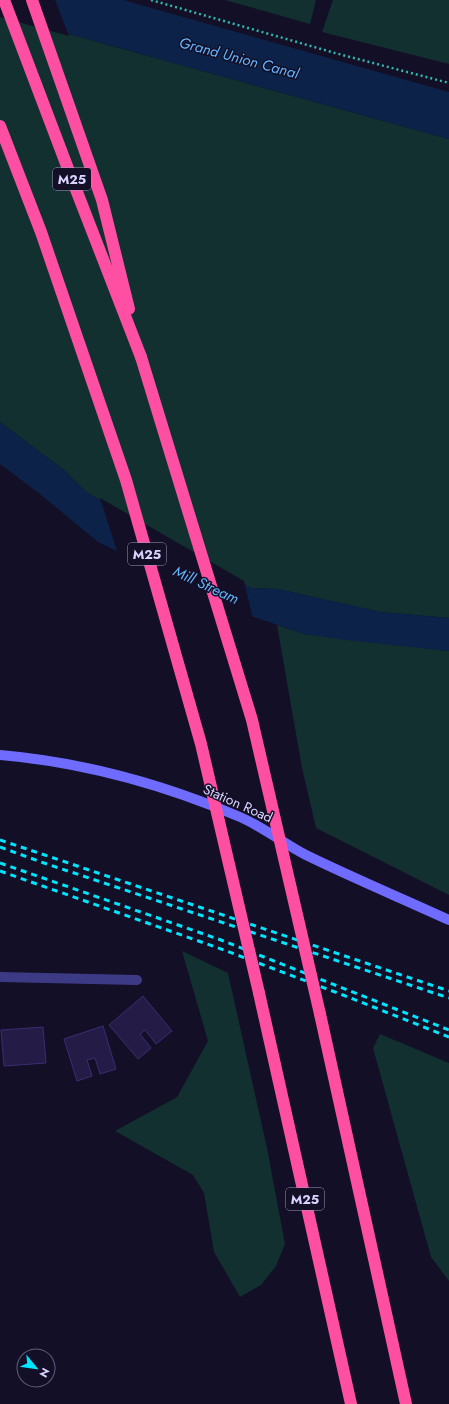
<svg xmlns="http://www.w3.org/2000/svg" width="449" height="1404" viewBox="0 0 449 1404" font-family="Jost,sans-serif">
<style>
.green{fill:#12302f}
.water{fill:#0c2248}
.pier{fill:#130f26}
.building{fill:#241b47;stroke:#3b2d73}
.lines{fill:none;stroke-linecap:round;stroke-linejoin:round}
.path{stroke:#2fb8b0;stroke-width:2.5;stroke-dasharray:2 3;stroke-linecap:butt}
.street{stroke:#3d3a85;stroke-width:10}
.secondary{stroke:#6f6bff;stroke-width:10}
.highway{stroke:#ff4fa3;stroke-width:12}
.rail{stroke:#00e5ff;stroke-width:3;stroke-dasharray:6 5;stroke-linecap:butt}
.highway-bridge{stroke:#ff4fa3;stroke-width:12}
.labels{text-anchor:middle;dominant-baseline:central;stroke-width:3;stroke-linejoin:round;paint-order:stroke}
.shield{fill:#130f26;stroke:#9e99be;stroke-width:1}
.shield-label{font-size:13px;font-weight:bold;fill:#d9d4ff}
.street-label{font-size:14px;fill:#d9d4ff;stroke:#130f26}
.water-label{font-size:15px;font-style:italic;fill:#62b6ff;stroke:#130f26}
</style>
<rect width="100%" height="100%" fill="#130f26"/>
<path class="green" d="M225,0h91l-6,24z
M333,0h116v64l-127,-32z
M0,15l449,124v479l-69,-6 -102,-23 -27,-1 -165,-96 -21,-21 -65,-49z
M277,625l27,9 145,17v244l-133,-67 -14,-60z
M182,951l46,22 39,175 18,96 -9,22 -15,19 -21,12 -26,-45 -10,-59 -11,-18 -78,-44 62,-34 31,-56z
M380,1034l69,29v218l-18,-24 -58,-209z"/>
<path class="water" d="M0,0h123l326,92v47l-449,-124z
M0,422l65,49 21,21 165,96 27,1 102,23 69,6v33l-103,-11 -42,-6 -50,-17 -156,-75 -58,-48 -40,-30z"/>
<path class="pier" d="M0,0h55l14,36 -69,-19z
M100,498l144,83 9,38 -135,-65z"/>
<path class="building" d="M143,996l29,35 -16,13 -11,-14 -5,4 11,14 -13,11 -29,-34z
M103,1026l13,43 -16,5 -5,-16 -8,2 5,16 -15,5 -13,-42z
M43,1027l3,36 -42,3 -3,-36z"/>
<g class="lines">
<path class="path" d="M151,0l184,53 114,30"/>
<path class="street" d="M0,977l137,3"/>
<path class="secondary" d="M0,755c82,7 165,30 240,62 23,10 43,26 66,38 47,23 95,43 143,65"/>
<path class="highway" d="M4,0l66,174 71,183
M32,0l70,200 27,109
M259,993l92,411
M320,1014l86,390"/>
<path class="rail" d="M0,840l449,151
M0,847l44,16 405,135
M0,863l221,77 228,90
M0,871l224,79 119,45 106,42"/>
<path class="highway-bridge" d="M0,126l41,106 85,248 75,264 58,249
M141,357l111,363 68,294"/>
</g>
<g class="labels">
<g class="shield">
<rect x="53" y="168" width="38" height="22" rx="3"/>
<rect x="128" y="543" width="38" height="22" rx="3"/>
<rect x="286" y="1188" width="38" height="22" rx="3"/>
</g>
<g class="shield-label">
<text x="72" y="179">M25</text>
<text x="147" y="554">M25</text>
<text x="305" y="1199">M25</text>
</g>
<g class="street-label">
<text transform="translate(238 803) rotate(24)">Station Road</text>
</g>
<g class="water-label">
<text transform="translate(239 58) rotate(15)">Grand Union Canal</text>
<text transform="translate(206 585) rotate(25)">Mill Stream</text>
</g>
</g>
<g transform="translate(36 1368) rotate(119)"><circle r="19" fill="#130f26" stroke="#625e7d"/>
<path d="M0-3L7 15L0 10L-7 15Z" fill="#00e5ff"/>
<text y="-6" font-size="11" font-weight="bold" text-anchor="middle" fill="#d9d4ff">N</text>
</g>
</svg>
